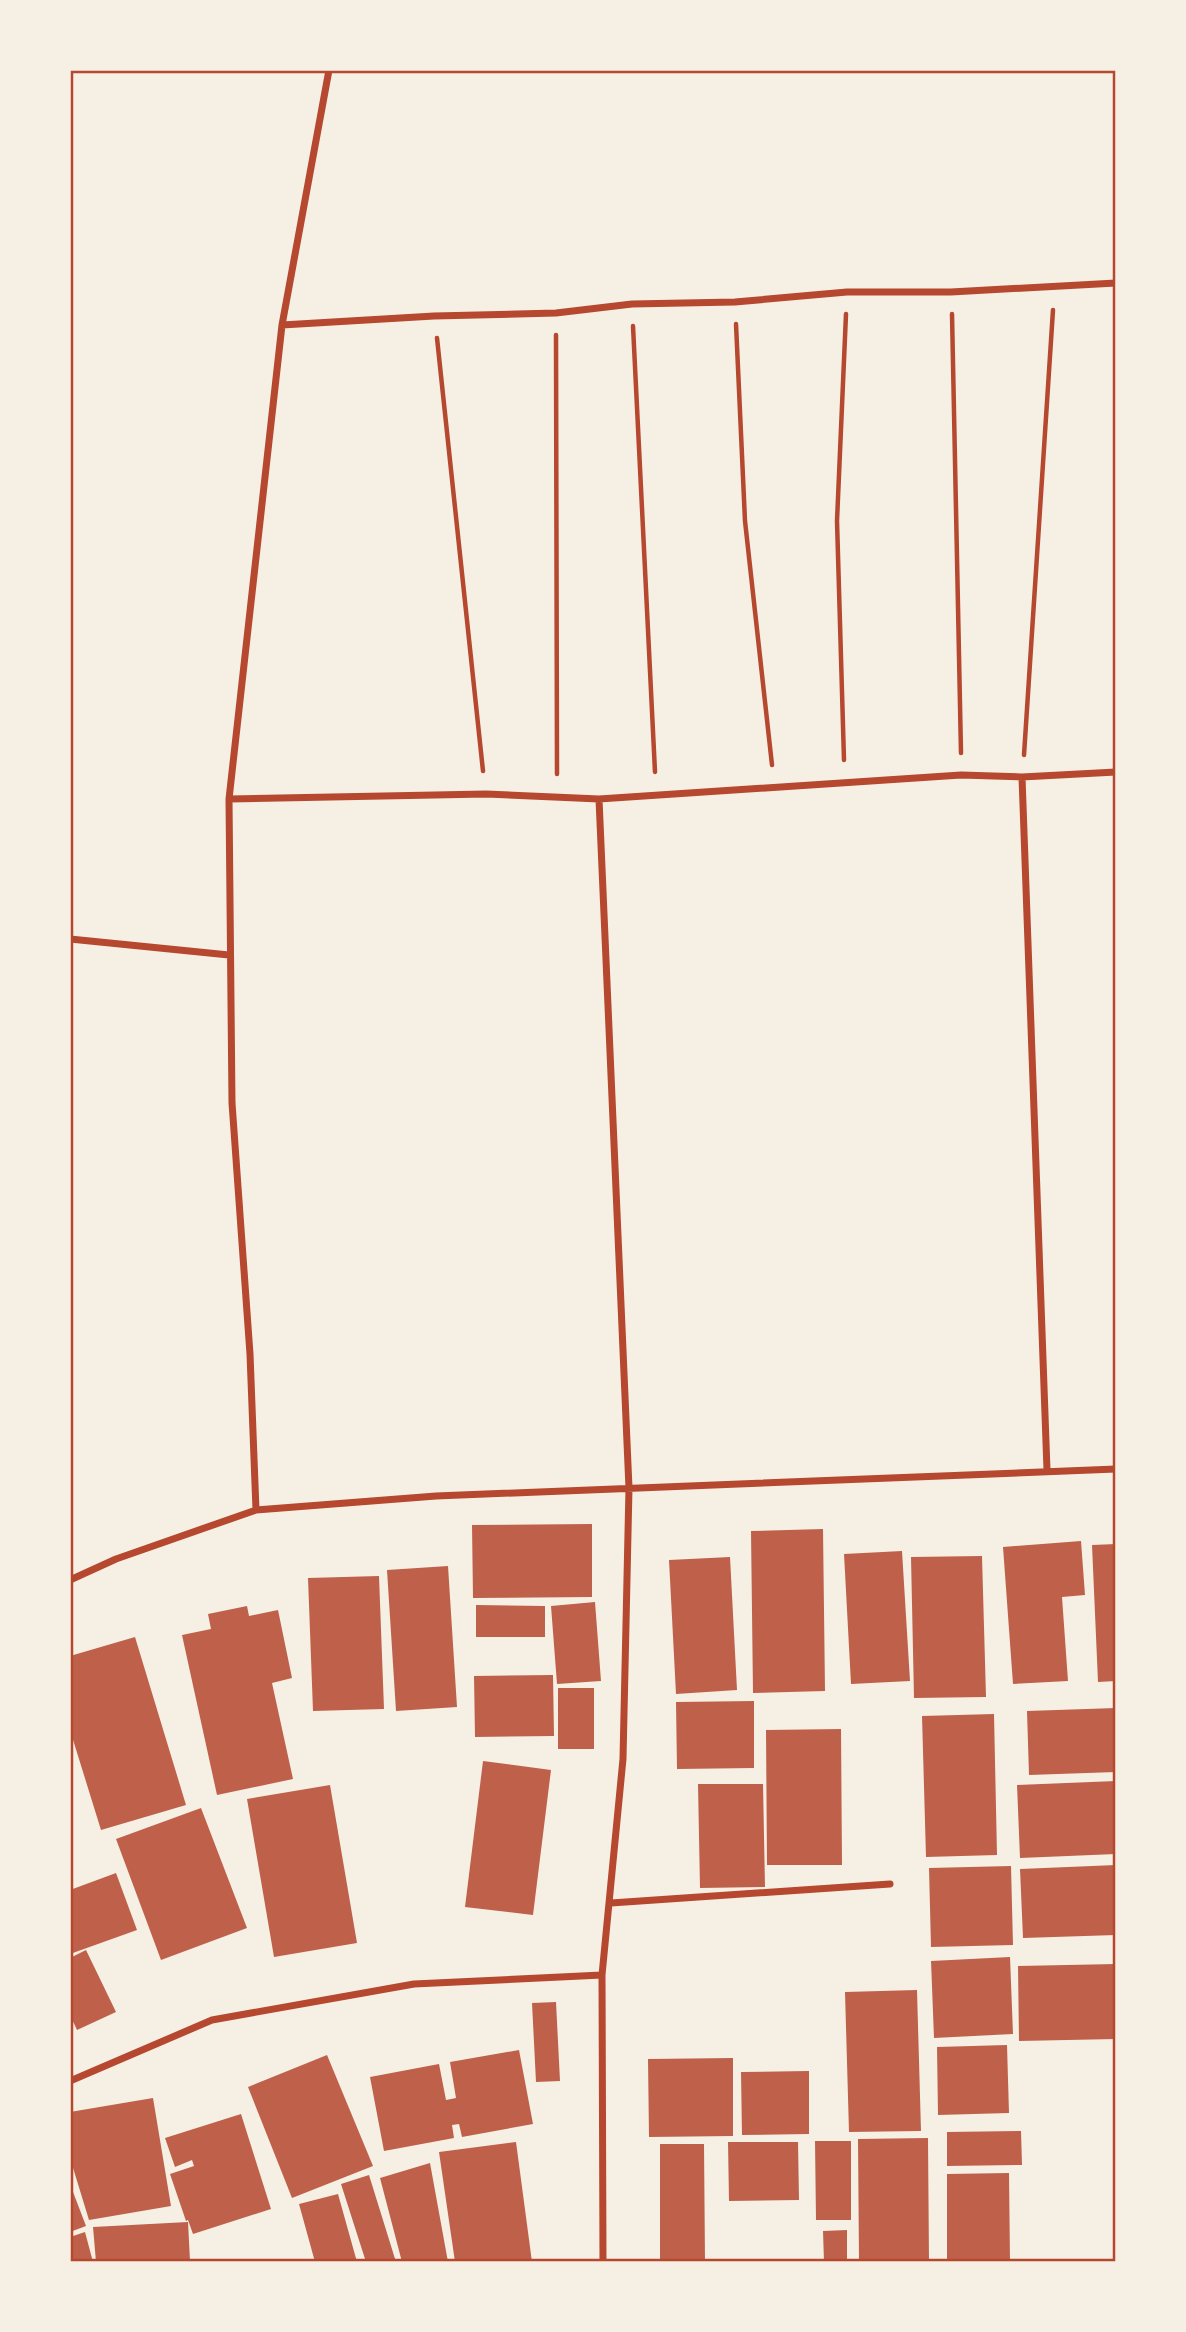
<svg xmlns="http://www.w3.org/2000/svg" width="1186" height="2332" viewBox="0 0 1186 2332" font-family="Rubik,sans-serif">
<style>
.building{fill:#bf614a}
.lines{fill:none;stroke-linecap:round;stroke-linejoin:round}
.path{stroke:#b5482f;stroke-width:4.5}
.minor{stroke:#b5482f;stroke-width:7}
.neatline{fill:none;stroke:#b5482f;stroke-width:2.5}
</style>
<rect width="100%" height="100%" fill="#f6efe4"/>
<path class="building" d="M592,1524v73l-119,1 -1,-73z
M823,1529l2,162 -72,2 -2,-162z
M1081,1541l4,54 -23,2 6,84 -55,3 -10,-137z
M1116,1544v137l-18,1 -6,-137z
M902,1551l8,130 -59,3 -7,-130z
M982,1556l4,141 -72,1 -3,-141z
M730,1557l7,133 -61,4 -7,-134z
M448,1566l9,141 -61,4 -9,-141z
M379,1576l5,133 -71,2 -5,-133z
M595,1602l6,79 -44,3 -6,-78z
M476,1605l69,1v31h-69z
M247,1606l2,10 29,-6 14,68 -20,5 21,96 -76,16 -35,-160 29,-6 -3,-15z
M135,1637l51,168 -85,25 -31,-100v-74z
M553,1675l1,61 -79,1 -1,-61z
M558,1688h36v61h-36z
M754,1701v67l-77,1 -1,-67z
M1116,1708v64l-87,3 -2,-64z
M994,1714l3,141 -71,2 -4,-141z
M841,1729l1,136h-75l-1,-135z
M483,1761l68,9 -18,145 -68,-8z
M1116,1781v73l-96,4 -3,-73z
M698,1784h65l2,103 -65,1z
M330,1785l27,158 -83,14 -27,-158z
M201,1808l46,120 -86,32 -45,-121z
M1116,1865v70l-93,3 -3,-69z
M1011,1866l2,79 -82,2 -2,-79z
M116,1873l21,57 -67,24v-64z
M86,1950l30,62 -39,18 -7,-15v-57z
M1010,1957l3,77 -79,4 -3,-77z
M1116,1964v75l-97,2 -1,-75z
M917,1990l4,141 -72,1 -4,-140z
M556,2002l4,79 -24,1 -4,-79z
M1007,2045l2,68 -71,2 -1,-68z
M519,2050l14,74 -71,13 -3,-13 -7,1 2,13 -70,13 -14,-74 69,-13 7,36 10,-2 -6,-36z
M327,2055l46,111 -81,32 -44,-111z
M733,2058v78l-84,1 -1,-78z
M809,2071v63l-67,1 -1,-63z
M153,2098l18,108 -82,14 -19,-62v-46z
M241,2114l30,95 -78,25 -5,-14 -2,1 -16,-47 24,-8 -2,-6 -17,7 -10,-29z
M1021,2131l1,34 -75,1v-34z
M928,2138l1,124h-70l-1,-123z
M815,2141h36v79h-35z
M516,2142l16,120h-77l-16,-110z
M728,2142h70l1,58 -70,1z
M660,2144h44l1,118h-45z
M430,2163l18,99h-46l-22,-84z
M1009,2173l1,89h-63v-88z
M369,2175l27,87h-30l-25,-78z
M70,2184l16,42 -16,6z
M338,2194l19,68h-42l-16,-58z
M188,2222l2,39 -94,1 -3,-35z
M847,2230v32h-23l-1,-31z
M85,2232l8,30h-23v-25z"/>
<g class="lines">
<path class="path" d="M952,314l9,439
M736,324l9,197 27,244
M633,326l22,446
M556,335l1,439
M437,338l46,433
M1024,755l29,-445
M844,760l-7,-239 9,-207"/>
<path class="minor" d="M282,325l152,-9 122,-3 76,-9 103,-2 112,-10h104l165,-9
M1022,777l25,693
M229,799l257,-5 113,5 362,-24 61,2 94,-5
M599,799l30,689 -6,271 -21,216 1,287
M70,939l159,16
M256,1510l-6,-156 -18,-251 -3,-304 53,-474 47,-255
M70,1580l46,-21 140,-49 180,-14 680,-27
M611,1903l279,-19
M70,2081l142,-61 202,-36 188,-9"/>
</g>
<rect width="1186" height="2332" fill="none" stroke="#f6efe4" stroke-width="144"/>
<rect x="72" y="72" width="1042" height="2188" class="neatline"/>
</svg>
